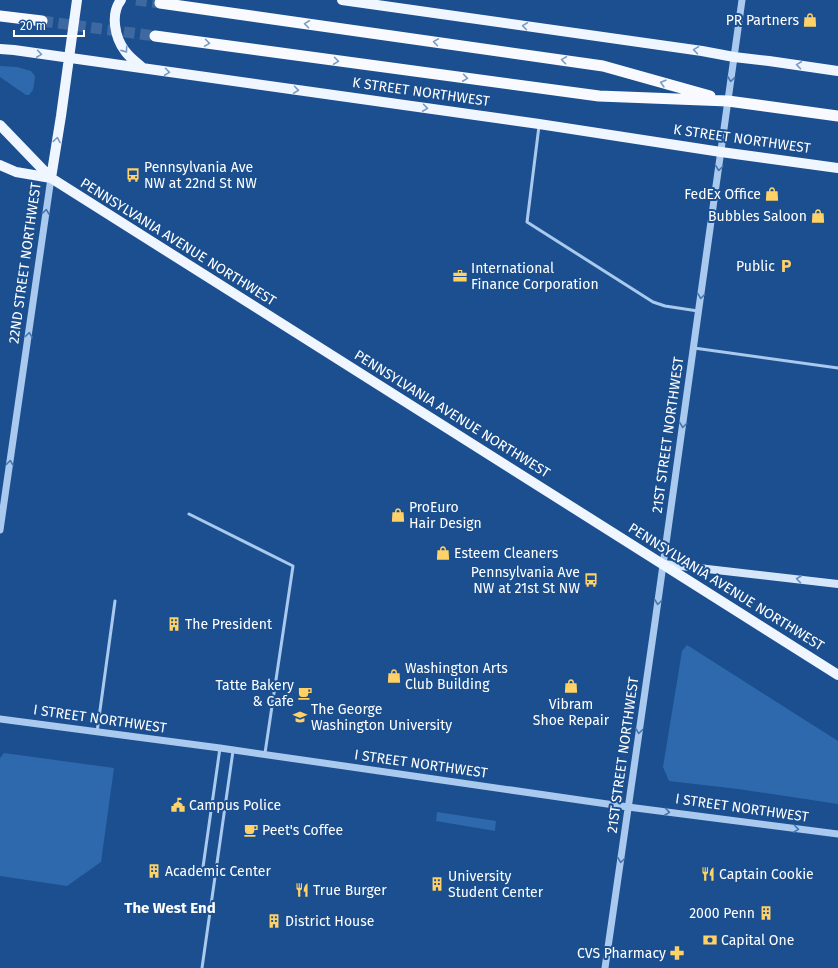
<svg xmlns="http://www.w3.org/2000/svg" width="838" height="968" viewBox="0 0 838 968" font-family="'Fira Sans',sans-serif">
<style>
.green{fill:#2e69ad}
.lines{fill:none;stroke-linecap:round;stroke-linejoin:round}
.trunk-tunnel{stroke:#3d69a0;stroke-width:11;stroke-dasharray:11 5.5;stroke-linecap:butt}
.service{stroke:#a9c9ee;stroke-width:3}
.tertiary{stroke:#a9c9ee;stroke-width:7}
.secondary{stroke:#d6e6fa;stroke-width:8}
.primary{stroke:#f0f6ff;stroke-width:10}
.trunk{stroke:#f8faff;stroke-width:11}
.oneway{stroke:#7e9cc1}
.oneway2{stroke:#7b9ac1}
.oneway3{stroke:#4674ac}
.oneway4{stroke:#668bba}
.labels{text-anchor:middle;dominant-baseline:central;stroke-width:4;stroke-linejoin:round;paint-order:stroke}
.poi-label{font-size:14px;fill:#fff;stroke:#1b4f8f;text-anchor:start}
.street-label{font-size:14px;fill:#fff;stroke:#1b4f8f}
.neighbourhood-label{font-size:15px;font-weight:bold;fill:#fff;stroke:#1b4f8f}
</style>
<rect width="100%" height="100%" fill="#1b4f8f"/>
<path class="green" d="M0,66l17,1 14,4 4,5 -1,8 -1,6 -4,5h-3l-26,-18z
M687,645l151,96v63l-100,-15 -69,-8 -6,-14 19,-116z
M4,753l110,15 -13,94 -34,24 -67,-10v-118z
M437,812l59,9 -1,10 -59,-10z"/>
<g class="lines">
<path class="trunk-tunnel" d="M136,0l24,3
M42,21l113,15"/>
<path class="service" d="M539,126l-12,96 126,80 12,4 33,5
M694,348l144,20
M189,514l104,52 -28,187
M97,732l18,-131
M202,874l18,-126
M202,968l31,-217"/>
<path class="tertiary" d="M0,530l51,-352
M0,719l220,29 408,59 210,27
M605,968l50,-346 87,-622"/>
<path class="secondary" d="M664,564l174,20"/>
<path class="primary" d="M121,0c-11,14 -6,38 4,51 5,7 12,12 18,17
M342,0l360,51 32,6 35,4 69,10
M0,49l14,1 525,74 182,28 117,16
M0,125l51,53 787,497
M0,165l16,7 35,6
M51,178l10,-62 16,-116"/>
<path class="trunk" d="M160,3l443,63 107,30
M0,16l42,5
M155,36l444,60 129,5 110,15"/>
</g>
<defs><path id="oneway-chevron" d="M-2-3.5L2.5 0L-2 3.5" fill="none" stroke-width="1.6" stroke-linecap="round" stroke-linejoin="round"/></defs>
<g class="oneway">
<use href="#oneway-chevron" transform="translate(307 24) rotate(-172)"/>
<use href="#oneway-chevron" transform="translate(436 42) rotate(-172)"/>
<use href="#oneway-chevron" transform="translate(207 43) rotate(8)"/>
<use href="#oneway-chevron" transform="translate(564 60) rotate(-172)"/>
<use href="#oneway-chevron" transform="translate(336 61) rotate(8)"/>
<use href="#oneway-chevron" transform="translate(465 78) rotate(8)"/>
<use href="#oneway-chevron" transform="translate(663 83) rotate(-164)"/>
</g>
<g class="oneway2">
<use href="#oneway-chevron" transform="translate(525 26) rotate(-172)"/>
<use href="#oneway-chevron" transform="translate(125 50) rotate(55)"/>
<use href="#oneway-chevron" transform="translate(696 50) rotate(-172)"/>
<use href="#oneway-chevron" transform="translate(39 54) rotate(8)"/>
<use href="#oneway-chevron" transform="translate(799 65) rotate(-172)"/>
<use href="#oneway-chevron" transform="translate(167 72) rotate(8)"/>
<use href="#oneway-chevron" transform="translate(296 90) rotate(8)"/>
<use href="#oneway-chevron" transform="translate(425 108) rotate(8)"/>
<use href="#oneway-chevron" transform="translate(57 140) rotate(-81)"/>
</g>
<g class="oneway3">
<use href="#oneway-chevron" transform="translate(731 79) rotate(98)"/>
<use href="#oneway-chevron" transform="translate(719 168) rotate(97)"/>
<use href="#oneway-chevron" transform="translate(46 212) rotate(-82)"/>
<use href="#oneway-chevron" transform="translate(701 296) rotate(98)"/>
<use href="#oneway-chevron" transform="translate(29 335) rotate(-82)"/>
<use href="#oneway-chevron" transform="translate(683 425) rotate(98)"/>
<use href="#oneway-chevron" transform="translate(10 463) rotate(-82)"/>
<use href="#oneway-chevron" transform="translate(658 602) rotate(98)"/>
<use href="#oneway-chevron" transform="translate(639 731) rotate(98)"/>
<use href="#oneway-chevron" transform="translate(667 812) rotate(8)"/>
<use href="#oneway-chevron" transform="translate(796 829) rotate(8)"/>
<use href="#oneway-chevron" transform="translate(621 860) rotate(98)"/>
</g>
<use class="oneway4" href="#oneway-chevron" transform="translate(799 579) rotate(-173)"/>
<defs>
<symbol id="shop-bare" viewBox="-9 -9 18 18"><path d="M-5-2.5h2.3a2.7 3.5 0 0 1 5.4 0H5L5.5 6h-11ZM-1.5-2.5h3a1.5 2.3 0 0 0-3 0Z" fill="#ffd166" stroke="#1b4f8f" stroke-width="2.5" paint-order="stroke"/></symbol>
<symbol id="bus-bare" viewBox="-9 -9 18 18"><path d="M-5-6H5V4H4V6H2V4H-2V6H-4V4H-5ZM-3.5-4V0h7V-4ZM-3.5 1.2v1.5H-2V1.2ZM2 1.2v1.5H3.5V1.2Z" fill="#ffd166" stroke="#1b4f8f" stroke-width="2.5" paint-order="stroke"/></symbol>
<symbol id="parking-bare" viewBox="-9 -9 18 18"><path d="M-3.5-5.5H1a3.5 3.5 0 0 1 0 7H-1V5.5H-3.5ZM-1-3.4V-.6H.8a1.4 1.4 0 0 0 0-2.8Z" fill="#ffd166" stroke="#1b4f8f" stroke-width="2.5" paint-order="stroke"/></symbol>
<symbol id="office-bare" viewBox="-9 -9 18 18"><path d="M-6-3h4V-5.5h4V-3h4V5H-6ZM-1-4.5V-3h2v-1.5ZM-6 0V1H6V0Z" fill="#ffd166" stroke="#1b4f8f" stroke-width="2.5" paint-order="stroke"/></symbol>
<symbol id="building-bare" viewBox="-9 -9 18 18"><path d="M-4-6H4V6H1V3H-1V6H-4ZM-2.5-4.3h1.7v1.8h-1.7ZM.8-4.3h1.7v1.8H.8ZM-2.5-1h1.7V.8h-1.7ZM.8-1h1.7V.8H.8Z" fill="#ffd166" stroke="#1b4f8f" stroke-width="2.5" paint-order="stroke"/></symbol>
<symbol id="cafe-bare" viewBox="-9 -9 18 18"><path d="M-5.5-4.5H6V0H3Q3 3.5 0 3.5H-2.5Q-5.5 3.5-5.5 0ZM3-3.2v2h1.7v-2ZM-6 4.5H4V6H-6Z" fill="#ffd166" stroke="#1b4f8f" stroke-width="2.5" paint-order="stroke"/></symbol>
<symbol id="university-bare" viewBox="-9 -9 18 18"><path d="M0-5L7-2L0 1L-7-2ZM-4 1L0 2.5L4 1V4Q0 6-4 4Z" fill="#ffd166" stroke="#1b4f8f" stroke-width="2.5" paint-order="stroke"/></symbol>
<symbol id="civic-bare" viewBox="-9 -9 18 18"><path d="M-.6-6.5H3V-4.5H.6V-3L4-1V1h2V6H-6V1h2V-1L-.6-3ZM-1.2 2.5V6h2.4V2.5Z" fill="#ffd166" stroke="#1b4f8f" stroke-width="2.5" paint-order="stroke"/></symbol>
<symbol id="restaurant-bare" viewBox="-9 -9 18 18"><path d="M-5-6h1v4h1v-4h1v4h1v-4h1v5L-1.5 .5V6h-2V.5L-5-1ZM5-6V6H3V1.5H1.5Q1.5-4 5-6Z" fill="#ffd166" stroke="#1b4f8f" stroke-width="2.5" paint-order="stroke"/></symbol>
<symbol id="bank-bare" viewBox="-9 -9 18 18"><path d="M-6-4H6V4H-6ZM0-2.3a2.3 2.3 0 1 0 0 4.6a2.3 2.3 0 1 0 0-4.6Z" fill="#ffd166" stroke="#1b4f8f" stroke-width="2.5" paint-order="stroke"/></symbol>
<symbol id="pharmacy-bare" viewBox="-9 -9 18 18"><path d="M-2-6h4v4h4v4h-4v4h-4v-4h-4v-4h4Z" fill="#ffd166" stroke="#1b4f8f" stroke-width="2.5" paint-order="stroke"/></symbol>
</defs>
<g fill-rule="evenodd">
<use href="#shop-bare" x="800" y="10" width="20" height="20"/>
<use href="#bus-bare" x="123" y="165" width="20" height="20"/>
<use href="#shop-bare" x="762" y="184" width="20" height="20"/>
<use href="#shop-bare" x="808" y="206" width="20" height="20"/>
<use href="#parking-bare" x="776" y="256" width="20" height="20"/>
<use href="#office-bare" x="450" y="266" width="20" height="20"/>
<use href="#shop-bare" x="388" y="505" width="20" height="20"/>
<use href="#shop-bare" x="433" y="543" width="20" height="20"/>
<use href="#bus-bare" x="581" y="570" width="20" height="20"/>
<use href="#building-bare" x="164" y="614" width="20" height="20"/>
<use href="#shop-bare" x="384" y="666" width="20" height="20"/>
<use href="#shop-bare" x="561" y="676" width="20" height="20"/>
<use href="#cafe-bare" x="295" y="683" width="20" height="20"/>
<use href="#university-bare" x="290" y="707" width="20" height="20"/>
<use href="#civic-bare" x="168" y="795" width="20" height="20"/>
<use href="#cafe-bare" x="241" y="820" width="20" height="20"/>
<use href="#building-bare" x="144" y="861" width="20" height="20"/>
<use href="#restaurant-bare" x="698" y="864" width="20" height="20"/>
<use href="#building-bare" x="427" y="874" width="20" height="20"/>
<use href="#restaurant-bare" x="292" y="880" width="20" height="20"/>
<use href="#building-bare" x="756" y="903" width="20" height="20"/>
<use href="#building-bare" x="264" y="911" width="20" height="20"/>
<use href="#bank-bare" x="700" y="930" width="20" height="20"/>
<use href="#pharmacy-bare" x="667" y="943" width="20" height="20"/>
</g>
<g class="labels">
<g class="poi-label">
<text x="799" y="20" text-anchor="end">PR Partners</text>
<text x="144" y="167">Pennsylvania Ave<tspan x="144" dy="16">NW at 22nd St NW</tspan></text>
<text x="761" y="194" text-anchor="end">FedEx Office</text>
<text x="807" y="216" text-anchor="end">Bubbles Saloon</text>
<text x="775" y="266" text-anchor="end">Public</text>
<text x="471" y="268">International<tspan x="471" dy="16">Finance Corporation</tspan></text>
<text x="409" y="507">ProEuro<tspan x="409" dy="16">Hair Design</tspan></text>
<text x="454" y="553">Esteem Cleaners</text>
<text x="580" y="572" text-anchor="end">Pennsylvania Ave<tspan x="580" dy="16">NW at 21st St NW</tspan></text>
<text x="185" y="624">The President</text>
<text x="405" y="668">Washington Arts<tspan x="405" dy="16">Club Building</tspan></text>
<text x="294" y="685" text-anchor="end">Tatte Bakery<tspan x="294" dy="16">&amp; Cafe</tspan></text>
<text x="571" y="704" text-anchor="middle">Vibram<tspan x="571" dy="16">Shoe Repair</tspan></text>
<text x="311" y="709">The George<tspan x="311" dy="16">Washington University</tspan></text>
<text x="189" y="805">Campus Police</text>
<text x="262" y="830">Peet's Coffee</text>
<text x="165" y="871">Academic Center</text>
<text x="719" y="874">Captain Cookie</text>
<text x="448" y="876">University<tspan x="448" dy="16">Student Center</tspan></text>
<text x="313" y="890">True Burger</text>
<text x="755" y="913" text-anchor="end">2000 Penn</text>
<text x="285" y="921">District House</text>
<text x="721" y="940">Capital One</text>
<text x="666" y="953" text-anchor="end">CVS Pharmacy</text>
</g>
<g class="street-label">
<text transform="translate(421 92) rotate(8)">K STREET NORTHWEST</text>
<text transform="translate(742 139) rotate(8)">K STREET NORTHWEST</text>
<text transform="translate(178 242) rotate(32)">PENNSYLVANIA AVENUE NORTHWEST</text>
<text transform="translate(25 263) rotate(-82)">22ND STREET NORTHWEST</text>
<text transform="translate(452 414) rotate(32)">PENNSYLVANIA AVENUE NORTHWEST</text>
<text transform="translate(668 435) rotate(-82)">21ST STREET NORTHWEST</text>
<text transform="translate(726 587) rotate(32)">PENNSYLVANIA AVENUE NORTHWEST</text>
<text transform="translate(100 719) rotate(8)">I STREET NORTHWEST</text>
<text transform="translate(623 755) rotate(-82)">21ST STREET NORTHWEST</text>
<text transform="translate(421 764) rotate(8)">I STREET NORTHWEST</text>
<text transform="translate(742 808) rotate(8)">I STREET NORTHWEST</text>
</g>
<g class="neighbourhood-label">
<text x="170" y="908">The West End</text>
</g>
</g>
<path d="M14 30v6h70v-6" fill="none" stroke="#ffffff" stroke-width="2"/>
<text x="20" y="30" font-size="12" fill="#ffffff" stroke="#1b4f8f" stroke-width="3" paint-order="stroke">20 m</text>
</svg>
